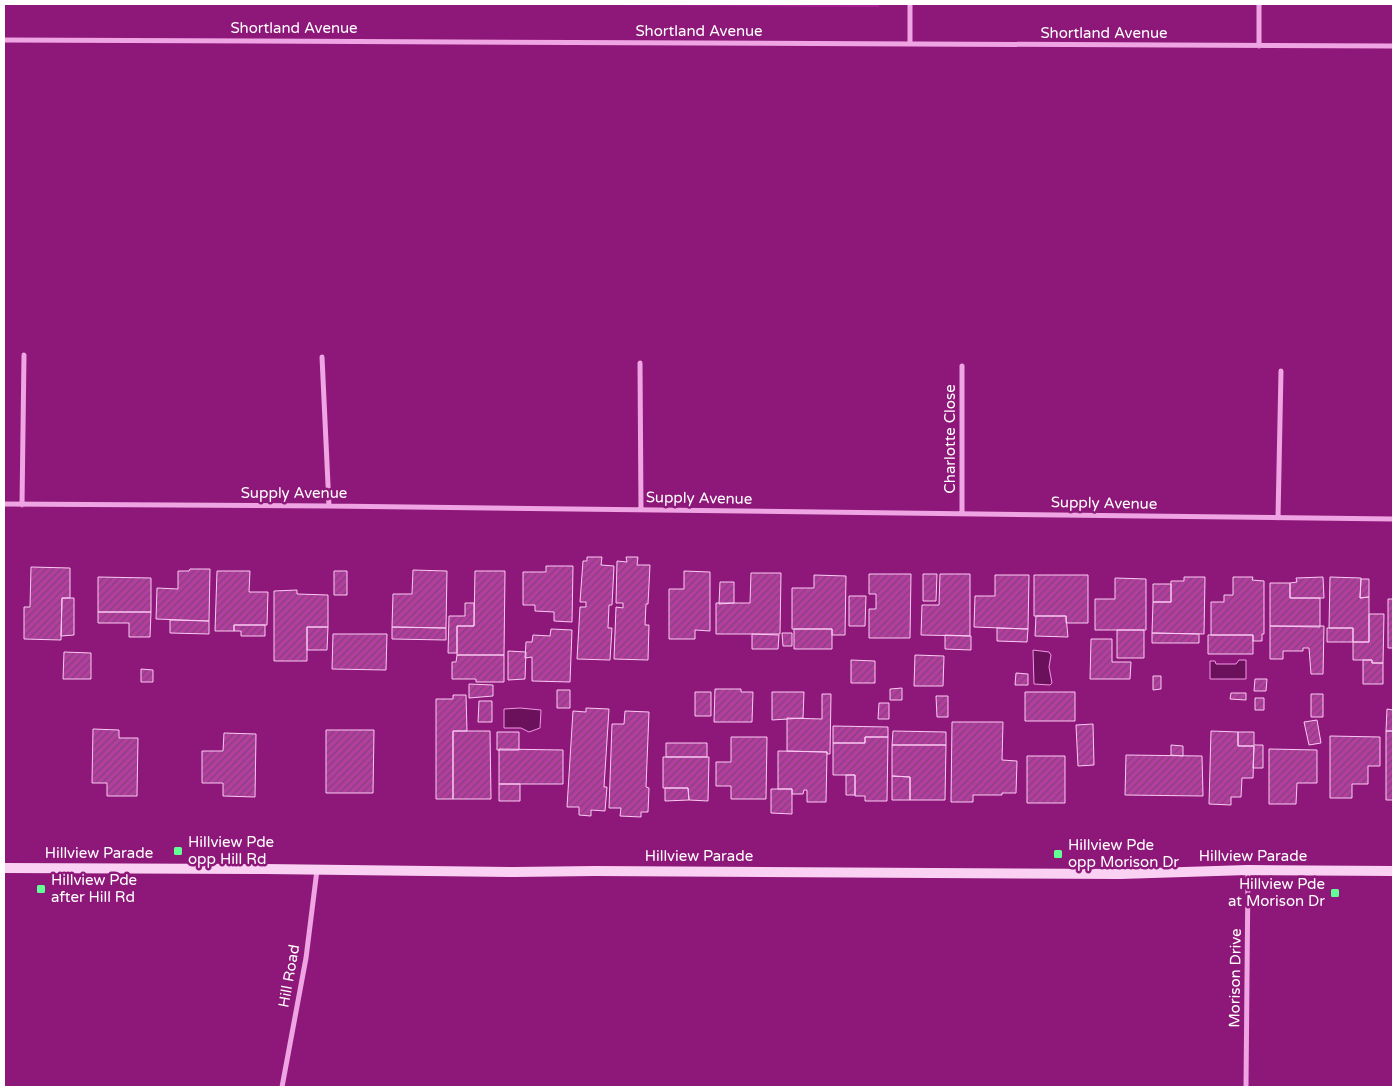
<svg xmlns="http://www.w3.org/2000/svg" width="1397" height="1091" viewBox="0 0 1397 1091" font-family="'Varela Round',sans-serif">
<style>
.green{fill:#a72192}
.water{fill:#6b105a;stroke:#f197e4}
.building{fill:url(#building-hatch);stroke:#fbcaf3}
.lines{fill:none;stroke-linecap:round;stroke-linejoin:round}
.street{stroke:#efa4e3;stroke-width:5}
.secondary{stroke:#fad1f3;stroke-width:10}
.poi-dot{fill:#62ff94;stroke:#8e1879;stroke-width:2}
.labels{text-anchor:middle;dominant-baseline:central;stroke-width:5;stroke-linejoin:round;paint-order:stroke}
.street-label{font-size:15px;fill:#fff;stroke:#8e1879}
.poi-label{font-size:15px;fill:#fff;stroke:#8e1879;text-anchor:start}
</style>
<defs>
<pattern id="building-hatch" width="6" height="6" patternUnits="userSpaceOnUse" patternTransform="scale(1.25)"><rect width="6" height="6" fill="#b43da0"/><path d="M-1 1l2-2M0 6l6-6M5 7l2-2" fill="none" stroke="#804476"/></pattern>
</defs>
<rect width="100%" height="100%" fill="#8e1879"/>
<path class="green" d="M456,4h423v3z"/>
<path class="water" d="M1033,650l16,2 2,3 -2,12 3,16 -2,2 -16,-1z
M1239,660h7v19h-36v-18h5l1,3h20z
M520,708l21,2 -1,18 -11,4 -8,-4h-17v-19z"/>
<path class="building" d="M587,557h15l-1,8 13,1 -2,39h-3l-1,23h4l-2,32 -33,-1 3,-52h6v-5h-6l3,-41h4z
M626,557h12l-1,8h13l-2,39h-2l-1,21h4l-1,35 -34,-1 2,-52 7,1v-5h-7l1,-42 10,1z
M546,566h27l-1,56 -18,-1v-9l-19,-1v-6h-12v-33h23z
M31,567l39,1v30h-8l-1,42 -37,-1v-32h6z
M190,569h20l-1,52 -53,-2 1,-31 21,1v-18h11z
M413,570l34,1 -1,57 -54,-1 1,-33h19z
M217,571h33l-1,21h19l-1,33h-33v6h-19z
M334,571h13v24h-13z
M475,571h30l-1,84h-47v-29h17z
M684,571l26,1v59l-15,-1v9h-26v-50h15z
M751,573h30l-1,61h-64v-31h34z
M869,574h42l-1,64h-41v-29h7v-15h-7z
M923,574h14l-1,27h-13z
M940,574h30v62l-49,-1 1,-30h17z
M814,575l32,1 -1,59h-13v-6h-40v-41h22z
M995,575h34l-1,54 -54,-2 1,-31h20z
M1034,575h54v48h-22v-7h-32z
M98,577l53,1v34h-53z
M1184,577h21l-1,57 -52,-1 1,-31h18v-21h13z
M1233,577h20l-1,3 12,1v53h-2v7h-9v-6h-42v-33h13v-7h9z
M1323,577l1,21h-34v-15l7,-1 -1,-4z
M1330,577l31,1 -1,20 9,-1v45h-16v-14h-24z
M1115,578l31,1v51h-51v-31h20z
M1361,579h8v18l-9,1z
M720,582h14v21l-15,1z
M1270,583h20v15h30v29l-50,-1z
M1153,584h18v18h-18z
M297,590v4l31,1v32h-21v34h-33v-70z
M849,596h17l-1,30h-16z
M62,598h12v37l-13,1z
M1388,599h5v49h-5z
M465,603h9v23h-17v27h-9l1,-37h16z
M98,612h53l-1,25h-21v-14h-31z
M1369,614h15l-1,49h-11v-3h-19v-18h16z
M1036,616h30l2,21 -33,-1z
M170,620l39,1v13l-39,-1z
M234,625h31v11h-24v-5h-7z
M1270,626h54l-1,48h-12l-2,-26h-6v3h-20v8h-13z
M307,627h21l-1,23h-20z
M392,627l54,1v12l-54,-1z
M997,628l31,1 -1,13 -30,-1z
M1327,628h26v14h-26z
M551,629l21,1 -2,52 -38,-1v-24l-7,1 1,-16h6l1,-7 17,1z
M794,629h38v20h-38z
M1117,630h27v28h-27z
M782,633h10v13h-9z
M1152,633l47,1v9h-47z
M333,634h54l-1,36 -54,-1z
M752,634l27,1 -1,14h-26z
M945,635l26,1v14l-26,-1z
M1208,635h45v19h-45z
M1091,639h21v23h19l-1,17h-40z
M508,651l18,1 -1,27 -17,1z
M64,652l27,1v26h-28z
M457,655h47v27h-28v-3h-24v-17h4z
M915,655l29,1 -1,30h-29z
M851,660l24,1v22h-24z
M1363,660h9v3h11v21h-20z
M141,669l12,1v12h-12z
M1016,673l12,1v11h-13z
M1153,676h8v13l-8,1z
M1255,679h12l-1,12h-12z
M469,684l24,1v11l-24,2z
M902,688v12h-12v-11z
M715,689h26v3h12l-1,30h-38z
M557,690h13v18h-13z
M695,692h16v24h-16z
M772,692h32l-1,26 -31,2z
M1025,692h50v29h-50z
M1231,693h15v7l-16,-1z
M822,694h9l-1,60h-3v-2l-40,-1v-33l35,1z
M1311,694h12v23h-12z
M453,695h13l1,36h-14v68h-17v-100h17z
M936,696h12v21h-11z
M1255,698h9v12h-9z
M479,701h13v21h-14z
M879,703h10v16h-11z
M586,708l23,1 -5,78h3l-2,24 -14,-1v6l-12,-1v-8h-12l6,-96 13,1z
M1387,709l6,1v21h-7z
M625,711l24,1 -3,75 3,1 -1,24h-7v5l-21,-1 1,-8h-12l3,-84h12z
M1317,720l4,23 -12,2 -5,-23z
M952,722h51l-1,38 15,1 -1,32h-14v2h-29v7h-22z
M1093,724l1,41 -16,1 -2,-41z
M833,726l55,1v10h-23v6h-32z
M93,729l26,1v8h19l-1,58h-30v-13h-15z
M326,730h48l-1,63h-47z
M453,731h37l1,68h-38z
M893,731l53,1v13h-54z
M1211,731l27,1v14h16l-1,32h-11l-1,19h-10v8l-22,-1z
M1386,731h7v69h-7z
M497,732h22v18h-22z
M1238,732h16v13h9v23h-10l1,-22h-16z
M224,733l32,1 -1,63 -32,-1v-13h-21v-32h21z
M1330,736l50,1v29h-12v18h-16v14h-22z
M731,737h36l-1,62h-35v-13h-15v-24h15z
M865,737h23l-1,64h-22v-5h-10v-21h-22v-32h32z
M666,743h41v14h-41z
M892,745h54l-1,55h-35v-23l-18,-1z
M1171,745l12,1v10l-12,-1z
M499,749l64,1v34h-64z
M1269,749l48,1v33h-20l-1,21h-27z
M778,751l49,1 -1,50h-19v-12h-3l-1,4h-11v-5h-14z
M1126,755l76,1 1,40 -78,-1z
M1027,756h38v47h-38z
M663,757h46l-1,44 -19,-1 -1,-12h-25z
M846,775h9v20h-9z
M892,776l18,1v23h-18z
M499,784h21v17h-21z
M665,788h23l1,12 -24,1z
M771,789h21v25l-21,-1z"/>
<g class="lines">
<path class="street" d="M4,40l1389,6
M910,44v-40
M1259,46v-42
M322,357l7,149
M640,363l1,147
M962,366v147
M4,504l325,2 1064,13
M22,505l2,-150
M1278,518l3,-147
M282,1087l24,-129 11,-88
M1246,1087l2,-217"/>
<path class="secondary" d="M4,868l261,1 249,3 81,-1 525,3 128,-4 145,1"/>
</g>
<g class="poi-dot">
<rect x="173" y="846" width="10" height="10" rx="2.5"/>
<rect x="1053" y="849" width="10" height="10" rx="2.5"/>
<rect x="36" y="884" width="10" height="10" rx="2.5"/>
<rect x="1330" y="888" width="10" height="10" rx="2.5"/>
</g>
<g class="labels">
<g class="street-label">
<text x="294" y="28">Shortland Avenue</text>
<text x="699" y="31">Shortland Avenue</text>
<text x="1104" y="33">Shortland Avenue</text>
<text transform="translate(950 439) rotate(-90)">Charlotte Close</text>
<text x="294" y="493">Supply Avenue</text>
<text transform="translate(699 498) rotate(1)">Supply Avenue</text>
<text transform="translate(1104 503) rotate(1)">Supply Avenue</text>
<text x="99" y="853">Hillview Parade</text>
<text x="699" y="856">Hillview Parade</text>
<text x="1253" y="856">Hillview Parade</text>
<text transform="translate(289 976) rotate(-80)">Hill Road</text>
<text transform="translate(1235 978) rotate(-89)">Morison Drive</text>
</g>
<g class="poi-label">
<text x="188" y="842">Hillview Pde<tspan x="188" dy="17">opp Hill Rd</tspan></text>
<text x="1068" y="845">Hillview Pde<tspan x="1068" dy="17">opp Morison Dr</tspan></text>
<text x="51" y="880">Hillview Pde<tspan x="51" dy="17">after Hill Rd</tspan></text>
<text x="1325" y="884" text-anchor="end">Hillview Pde<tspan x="1325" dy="17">at Morison Dr</tspan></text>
</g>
</g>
<rect width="1397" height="1091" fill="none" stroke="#ffffff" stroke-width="10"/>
</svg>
